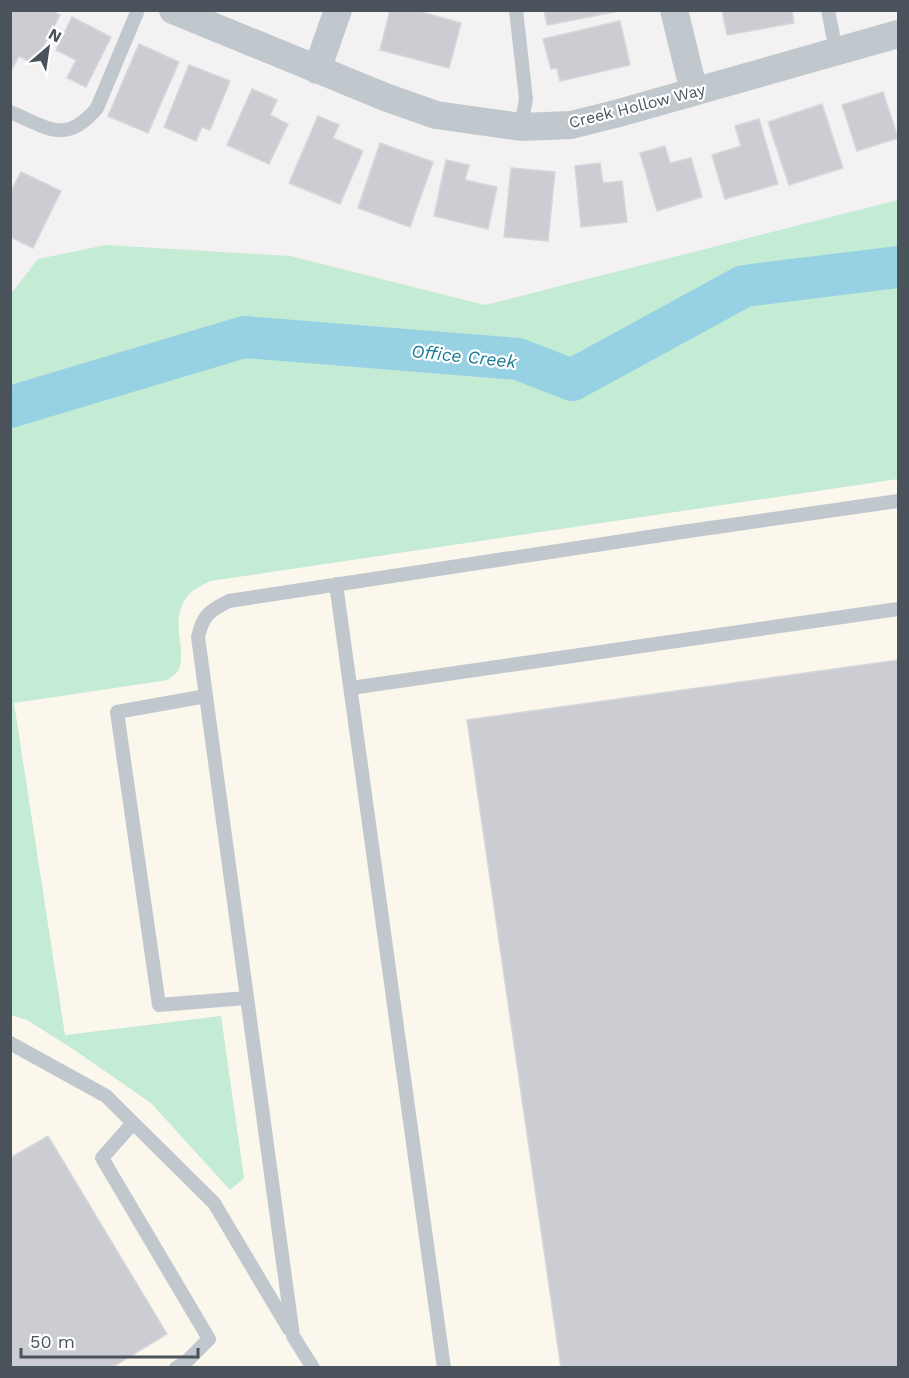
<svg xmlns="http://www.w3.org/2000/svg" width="909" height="1378" viewBox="0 0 909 1378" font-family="'Work Sans',sans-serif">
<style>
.commercial{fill:#fbf7ed}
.green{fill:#c4ebd4}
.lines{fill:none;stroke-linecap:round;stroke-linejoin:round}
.river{stroke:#96d2e4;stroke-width:42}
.building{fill:#cbcdd2;stroke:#d5d7db;stroke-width:1.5}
.lane{stroke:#c0c8ce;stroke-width:14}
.street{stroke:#c0c8ce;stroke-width:28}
.labels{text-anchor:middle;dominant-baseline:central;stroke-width:4.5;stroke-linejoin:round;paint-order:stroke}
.street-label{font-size:16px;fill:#4a535c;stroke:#fff}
.water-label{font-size:18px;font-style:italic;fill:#1a7b97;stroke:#fff}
</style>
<rect width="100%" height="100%" fill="#f3f1f1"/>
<path class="commercial" d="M898,479v888h-887l-1,-352 17,5 46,29 78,54 79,87 14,-12 -23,-162 -156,20 -51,-333 154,-23 13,-20 -4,-35 4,-15 8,-16 21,-13z"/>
<path class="green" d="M898,200v279l-688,102c-6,4 -15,7 -20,12 -24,25 -1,55 -12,78 -2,3 -7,6 -10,9l-154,23 51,332 156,-19 23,162 -14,12 -79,-87 -78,-54 -46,-29 -16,-5 -1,-720 28,-36 68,-14 184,11 195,49z"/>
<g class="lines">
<path class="river" d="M10,407l234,-70 274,22 54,21 172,-94 154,-19"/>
</g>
<path class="building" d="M13,10h39l8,5 -26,49 -15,-8 -7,13h-2v-53z
M390,10h24l47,13 -12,45 -69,-18z
M544,10h76v1l-73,14z
M722,10h70l2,13 -67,12z
M72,17l39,20 -25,50 -19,-9 9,-18 -20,-10z
M620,21l10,44 -70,16 -3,-13 -6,1 -8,-30z
M139,44l40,18 -31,71 -40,-17z
M189,65l41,16 -20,49 -8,-3 -6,14 -32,-14z
M252,89l25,11 -7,15 18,9 -19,40 -42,-19z
M883,92l15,46 -41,13 -15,-46z
M822,104l21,64 -54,17 -21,-63z
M318,116l21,9 -6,13 30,13 -23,53 -51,-21z
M759,119l19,65 -53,15 -13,-44 29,-9 -6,-20z
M380,143l53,19 -23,65 -52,-19z
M665,146l5,17 21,-5 11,39 -45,14 -17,-58z
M446,160l23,5 -4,15 32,7 -9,42 -54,-13z
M600,163l3,20 19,-2 5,41 -46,5 -6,-61z
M511,168l44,4 -7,69 -44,-4z
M21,172l40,19 -28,57 -23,-11v-44z
M898,660v708h-337l-94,-648z
M48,1136l119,198 -56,34h-101v-210z"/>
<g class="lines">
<path class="lane" d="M516,10l10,89 -5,28
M828,10l8,41
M10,112c39,16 56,33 87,-4l41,-98
M336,584l108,784
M351,688l547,-79
M206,696l-89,16 42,293 87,-7
M10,1043l96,53 108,107 75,126
M133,1123l-31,35 107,181 -23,23 -10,6
M313,1368l-20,-32 -95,-699c5,-22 11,-26 31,-36l446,-68 223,-32"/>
<path class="street" d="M173,10l212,87 51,18 85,12 50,-2 48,-12 279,-79
M674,10l20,82
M317,70l21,-60"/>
</g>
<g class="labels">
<g class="street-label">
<text transform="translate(637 106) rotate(-14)">Creek Hollow Way</text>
</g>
<g class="water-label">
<text transform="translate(464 356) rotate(6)">Office Creek</text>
</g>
</g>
<rect width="909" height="1378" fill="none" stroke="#4a535c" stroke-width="24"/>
<g transform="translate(48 48) rotate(29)" stroke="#ffffff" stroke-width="4.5" paint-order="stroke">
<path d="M0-4.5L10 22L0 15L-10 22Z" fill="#4a535c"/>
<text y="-9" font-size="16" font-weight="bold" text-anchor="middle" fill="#4a535c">N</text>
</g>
<path d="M21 1348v9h177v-9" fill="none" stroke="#4a535c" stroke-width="3"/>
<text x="30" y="1348" font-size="18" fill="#4a535c" stroke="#ffffff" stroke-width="4.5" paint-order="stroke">50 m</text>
</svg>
